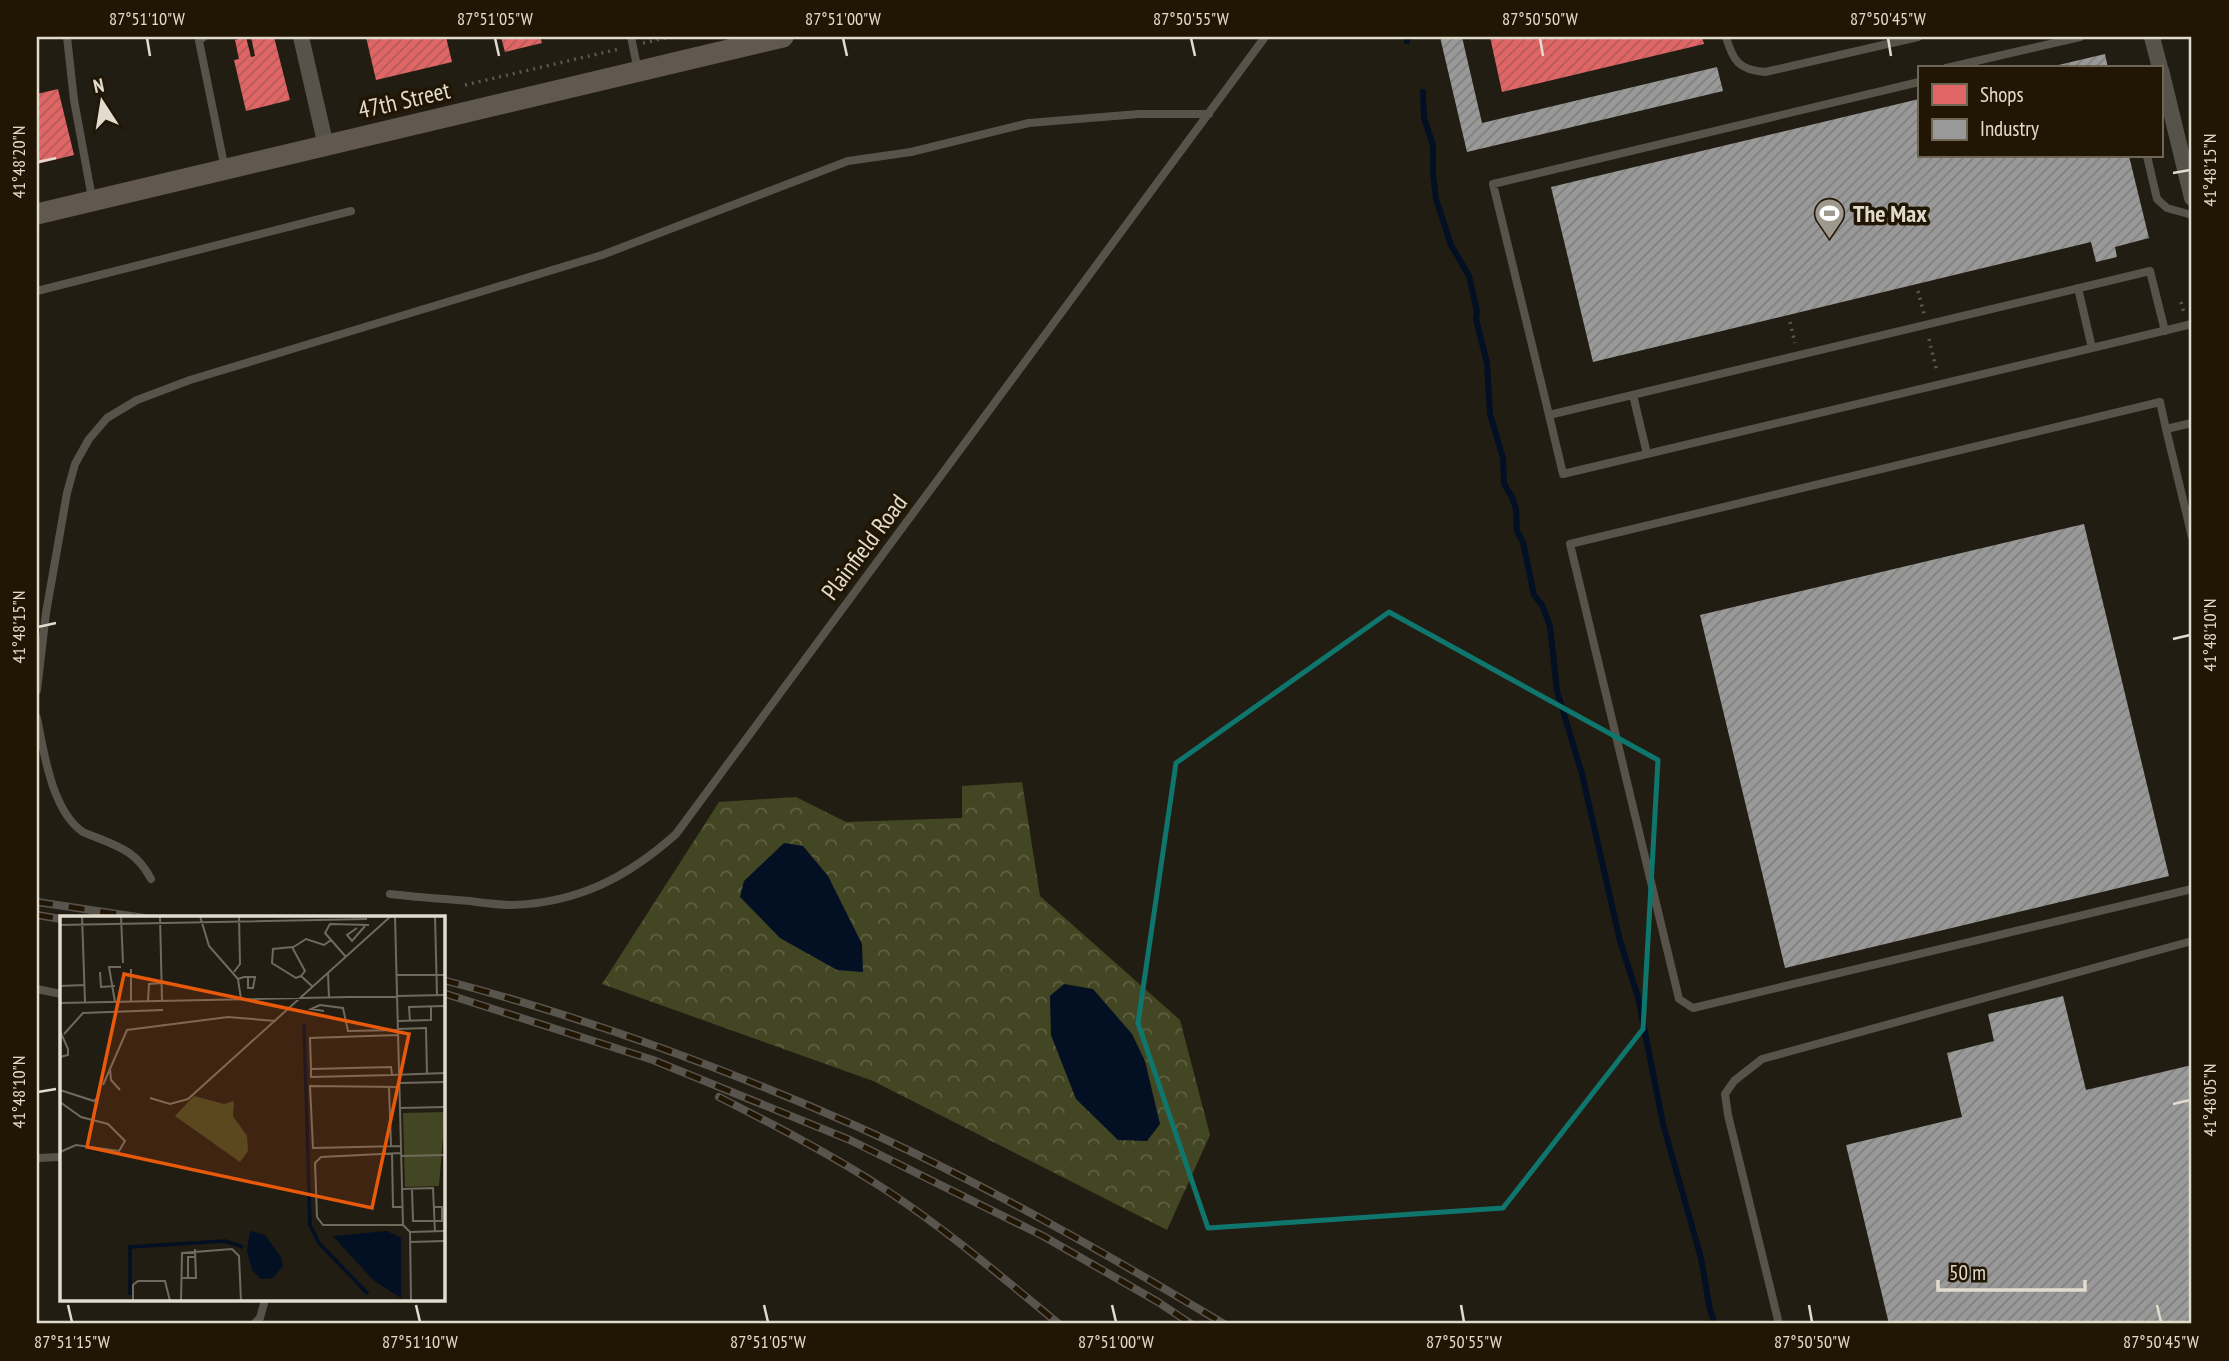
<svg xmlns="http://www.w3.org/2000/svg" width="2229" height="1361" viewBox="0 0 2229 1361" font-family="'PT Sans Narrow',sans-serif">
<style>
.forest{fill:url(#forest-crowns)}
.water{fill:#030f23}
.shops{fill:url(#shops-hatch)}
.industry{fill:url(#industry-hatch)}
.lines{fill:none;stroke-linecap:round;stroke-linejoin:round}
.stream{stroke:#030f23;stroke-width:6}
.path{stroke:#5c5851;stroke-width:3.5;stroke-dasharray:2 5;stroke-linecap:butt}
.lane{stroke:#57534a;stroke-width:8}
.street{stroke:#57534a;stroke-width:16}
.secondary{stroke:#615850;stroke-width:21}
.rail-casing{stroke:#59544e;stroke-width:8}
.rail{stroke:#201603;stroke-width:5;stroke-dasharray:16;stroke-linecap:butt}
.marked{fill:none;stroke:#0f766e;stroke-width:5;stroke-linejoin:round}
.ticks{fill:none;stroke:#e2dccf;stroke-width:2.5}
.labels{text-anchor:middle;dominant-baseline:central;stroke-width:7;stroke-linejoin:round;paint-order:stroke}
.street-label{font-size:24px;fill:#e2dccf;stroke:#201603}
.poi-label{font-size:24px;font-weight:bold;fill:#e2dccf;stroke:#201603;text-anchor:start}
.inset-river{fill:none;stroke:#030f23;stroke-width:3.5}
.inset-road{fill:none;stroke:#6f695e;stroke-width:2}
.view{fill:#e8590c;fill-opacity:0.15;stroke:#e8590c;stroke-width:3.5}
.inset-edge{fill:none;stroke:#e2dccf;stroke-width:3.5}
.neatline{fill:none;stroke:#e2dccf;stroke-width:2.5}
.ticks-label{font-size:18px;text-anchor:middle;fill:#e2dccf}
</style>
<defs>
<pattern id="forest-crowns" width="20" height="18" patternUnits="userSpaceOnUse" patternTransform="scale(1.75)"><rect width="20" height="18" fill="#434622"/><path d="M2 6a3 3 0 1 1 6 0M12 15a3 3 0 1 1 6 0" fill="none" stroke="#5e6041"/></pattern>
<pattern id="shops-hatch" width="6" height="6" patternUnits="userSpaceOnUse" patternTransform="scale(1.75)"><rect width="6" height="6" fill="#e06666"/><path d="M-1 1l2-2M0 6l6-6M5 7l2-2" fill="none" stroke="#b15b5a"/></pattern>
<pattern id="industry-hatch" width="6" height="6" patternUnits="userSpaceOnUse" patternTransform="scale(1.75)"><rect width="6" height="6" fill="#999"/><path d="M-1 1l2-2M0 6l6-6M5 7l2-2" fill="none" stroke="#807f7e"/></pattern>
</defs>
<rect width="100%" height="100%" fill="#221d12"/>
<path class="forest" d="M1022,782l18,114 140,124 30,115 -43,95 -294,-149 -271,-97 117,-182 77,-5 50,25 116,-4v-32z"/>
<path class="water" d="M784,843l19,3 25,30 34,68 1,28 -26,-2 -57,-32 -40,-41 4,-16z
M1064,984l29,5 39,45 13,27 15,63 -13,17 -29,-1 -42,-41 -25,-64 -1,-39z"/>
<path class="shops" d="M246,37l5,20 4,-1 -4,-19h23l16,63 -44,11 -12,-51 5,-1 -4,-19z
M366,37h80l6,25 -76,18z
M501,37h39l2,6 -37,9z
M1490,37h212l2,7 -202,48z
M58,89l16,66 -37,9v-70z"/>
<path class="industry" d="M1440,37h22l20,86 235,-56 6,24 -256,61z
M2105,54l3,14h-58v-1z
M1919,99v57h210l20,82 -34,9 2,10 -21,5 -5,-20 -498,120 -42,-175z
M2084,524l85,352 -384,92 -85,-353z
M2063,996l23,94 106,-25v259h-303l-43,-179 116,-28 -15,-64 47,-12 -6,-27z"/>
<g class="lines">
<path class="stream" d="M1407,41l1,-4
M1423,92l1,26 9,27v29l3,25 15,46 18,31 8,35 -1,8 11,44 3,51 13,44 1,26 8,13 4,12 1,22 6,11 11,53 8,10 8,21 7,65 25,83 38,167 18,56 25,127 38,134 9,52 5,14"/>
<path class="path" d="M643,43l26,-6
M465,85l154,-36
M1918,291l6,23
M2181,302l3,11
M1790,322l5,21
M1929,339l8,33"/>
<path class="lane" d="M67,37l7,63 18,98
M204,37l-5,4 26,128
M631,37l7,34
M1726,37c7,24 13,33 39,35l153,-35
M1946,68l134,-31
M2147,156l10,43 10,9 25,7
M2078,288l14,60
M37,291l314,-80
M2165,331l-15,-60 -601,144 14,59 529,-126 100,-24
M1633,395l14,59
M1549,415l-56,-231 426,-102
M2192,423l-26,6 -6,-27 -590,142 109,455 14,9 499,-119
M2166,429l26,108
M37,690l9,-77 21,-120 8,-29 14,-25 18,-21 30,-18 53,-20 412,-125 246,-94 63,-9 118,-29 110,-9h70
M37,718c7,35 15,93 46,114 4,2 10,4 15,6 25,10 40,16 53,41
M390,894c26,3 53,5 80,7 14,2 28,4 42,4 66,-2 116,-28 164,-71l589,-797
M37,989l24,5
M37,1158l24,-1
M254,1324l6,-6 5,-18
M1779,1324l-51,-209 -3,-21 9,-13 28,-22 430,-118"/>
<path class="street" d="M301,37l25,109
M2152,37l8,31
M2161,70l31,128"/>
<path class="secondary" d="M37,214l746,-177"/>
<defs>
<path id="rail" d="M37,902l107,16
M37,915l24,4
M443,980c141,37 279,87 413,146 127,57 249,127 368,198
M443,993l210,67 197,80 193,96 115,66 33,22
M719,1097c57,29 113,58 167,93 61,40 117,88 173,134"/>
</defs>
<use href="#rail" class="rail-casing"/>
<use href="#rail" class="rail"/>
</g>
<path class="marked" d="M1389,612l269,148 -15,269 -140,179 -295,20 -70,-205 38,-260z"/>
<path class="ticks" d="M147,38l3,18M495,38l4,18M843,38l4,18M1191,38l4,18M1540,38l3,18M1888,38l3,18M38,162l18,-4M2173,173l17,-3M38,627l18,-4M2173,639l17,-4M38,1092l18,-3M2173,1104l17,-4M68,1305l4,17M416,1305l4,17M764,1305l4,17M1112,1305l4,17M1461,1305l3,17M1809,1305l3,17M2157,1305l4,17"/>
<defs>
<symbol id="stadium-pin" viewBox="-11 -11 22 30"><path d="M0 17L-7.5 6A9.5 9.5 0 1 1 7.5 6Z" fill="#9f998d" stroke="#201603"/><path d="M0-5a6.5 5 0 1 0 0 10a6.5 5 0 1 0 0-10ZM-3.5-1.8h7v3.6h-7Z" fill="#fff"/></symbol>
</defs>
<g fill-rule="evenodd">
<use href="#stadium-pin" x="1812" y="196" width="35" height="47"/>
</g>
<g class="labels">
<g class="street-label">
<text transform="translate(404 100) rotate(-13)">47th Street</text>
<text transform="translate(864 547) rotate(-53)">Plainfield Road</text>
</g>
<g class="poi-label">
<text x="1853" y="213">The Max</text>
</g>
</g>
<g transform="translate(60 916)">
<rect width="385" height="385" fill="#221d12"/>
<path d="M385,196l-6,74 -34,1 -2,-74z" fill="#434622"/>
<path d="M134,180l30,8 10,-3 -1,15 14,20 1,15 -8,11 -65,-46z" fill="#434622"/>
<path d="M190,315l15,4 16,22 2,9 -10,12 -12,1 -9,-9 -5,-19zM327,315l14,7v60l-28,-18 -40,-44z" fill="#030f23"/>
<path class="inset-river" d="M244,108l6,201 9,18 49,51M70,379v-48l95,-6 18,6"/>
<path class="inset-road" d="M22,0l3,86M61,0l2,47M100,0l2,85M140,0l9,30 29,33 3,20M335,0l8,309 7,7 35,-1M375,0l2,79M0,9l307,-6M297,12l-10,7 5,6 13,-15M232,32l14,-9 18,6 7,-5M286,41l-21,-24 5,-9 39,1M40,56l1,15 14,-1M174,56l6,-8 -1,-48M268,57l1,25M336,59h49M241,60l4,-5 -13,-24 -19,2 -1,14 24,15 5,-2 12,11M178,63l6,-2h11l-2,11h-5v-11M0,70l25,-1M88,85l1,-17 13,-1M55,86l-6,-35h12M71,86v-33M0,87l385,-8M264,95l-13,-2 9,-4 23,3 5,23 50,-1M338,105l33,-1v-14M350,105l-1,-14 36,-1M338,113l28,-1 1,46M0,115l8,18v6l-8,2M4,118l19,-21 80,-3M50,152l1,12 9,10M251,153l-1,-31 88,-3M332,159l-1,-8 -80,2v8l81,-2 53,-2M340,167l45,-1M43,169l24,-55 101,-13 48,4M329,171l2,59M340,171l-90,-1 3,62 88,-2M0,174l34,11 4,-4M90,182l20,6 18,-5 203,-183M0,186l21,15 27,7 17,17 -6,10 -43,-6 -16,7M340,192l45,-1M332,237l1,54h10M341,237l-80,4 -6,6 2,54 6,8h80M341,240l44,-1M342,273l31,-1 2,44M352,273l1,32h29v-14h-8M350,316l1,69M350,326l35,-1M121,362h15l-1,-29M128,362v-21h7M73,385v-16l5,-4h27l5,20M121,385l1,-48 50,-4 7,7 2,45"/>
<path class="view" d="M64,58l285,60 -37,174 -285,-61z"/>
<rect width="385" height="385" class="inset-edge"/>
</g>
<rect width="2229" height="1361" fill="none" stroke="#201603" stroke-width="77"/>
<rect x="1918" y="66" width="245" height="91" fill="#201603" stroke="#6e6555" stroke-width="2"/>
<rect x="1932" y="84" width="35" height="21" fill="#e06666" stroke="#6e6555" stroke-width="2"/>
<text x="1980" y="102" font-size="21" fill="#e2dccf">Shops</text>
<rect x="1932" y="119" width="35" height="21" fill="#999999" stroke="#6e6555" stroke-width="2"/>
<text x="1980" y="136" font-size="21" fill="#e2dccf">Industry</text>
<g transform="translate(102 102) rotate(348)" stroke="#201603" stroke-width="5" paint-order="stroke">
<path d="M0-5L12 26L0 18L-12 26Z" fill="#e2dccf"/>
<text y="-10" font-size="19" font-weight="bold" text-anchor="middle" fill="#e2dccf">N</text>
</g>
<path d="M1938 1280v10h147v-10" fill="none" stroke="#e2dccf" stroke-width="3.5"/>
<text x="1949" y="1280" font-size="21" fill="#e2dccf" stroke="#201603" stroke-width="5" paint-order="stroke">50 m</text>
<rect x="38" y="38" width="2152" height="1284" class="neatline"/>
<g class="ticks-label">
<text x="147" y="25">87°51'10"W</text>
<text x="495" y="25">87°51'05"W</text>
<text x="843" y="25">87°51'00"W</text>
<text x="1191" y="25">87°50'55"W</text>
<text x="1540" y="25">87°50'50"W</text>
<text x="1888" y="25">87°50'45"W</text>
<text transform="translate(19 162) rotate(-90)" y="6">41°48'20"N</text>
<text transform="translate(2210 170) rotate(-90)" y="6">41°48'15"N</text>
<text transform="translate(19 627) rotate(-90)" y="6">41°48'15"N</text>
<text transform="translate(2210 635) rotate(-90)" y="6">41°48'10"N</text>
<text transform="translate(19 1092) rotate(-90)" y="6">41°48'10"N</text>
<text transform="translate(2210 1100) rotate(-90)" y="6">41°48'05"N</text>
<text x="72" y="1348">87°51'15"W</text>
<text x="420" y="1348">87°51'10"W</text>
<text x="768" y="1348">87°51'05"W</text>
<text x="1116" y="1348">87°51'00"W</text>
<text x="1464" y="1348">87°50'55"W</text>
<text x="1812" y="1348">87°50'50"W</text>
<text x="2161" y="1348">87°50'45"W</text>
</g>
</svg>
